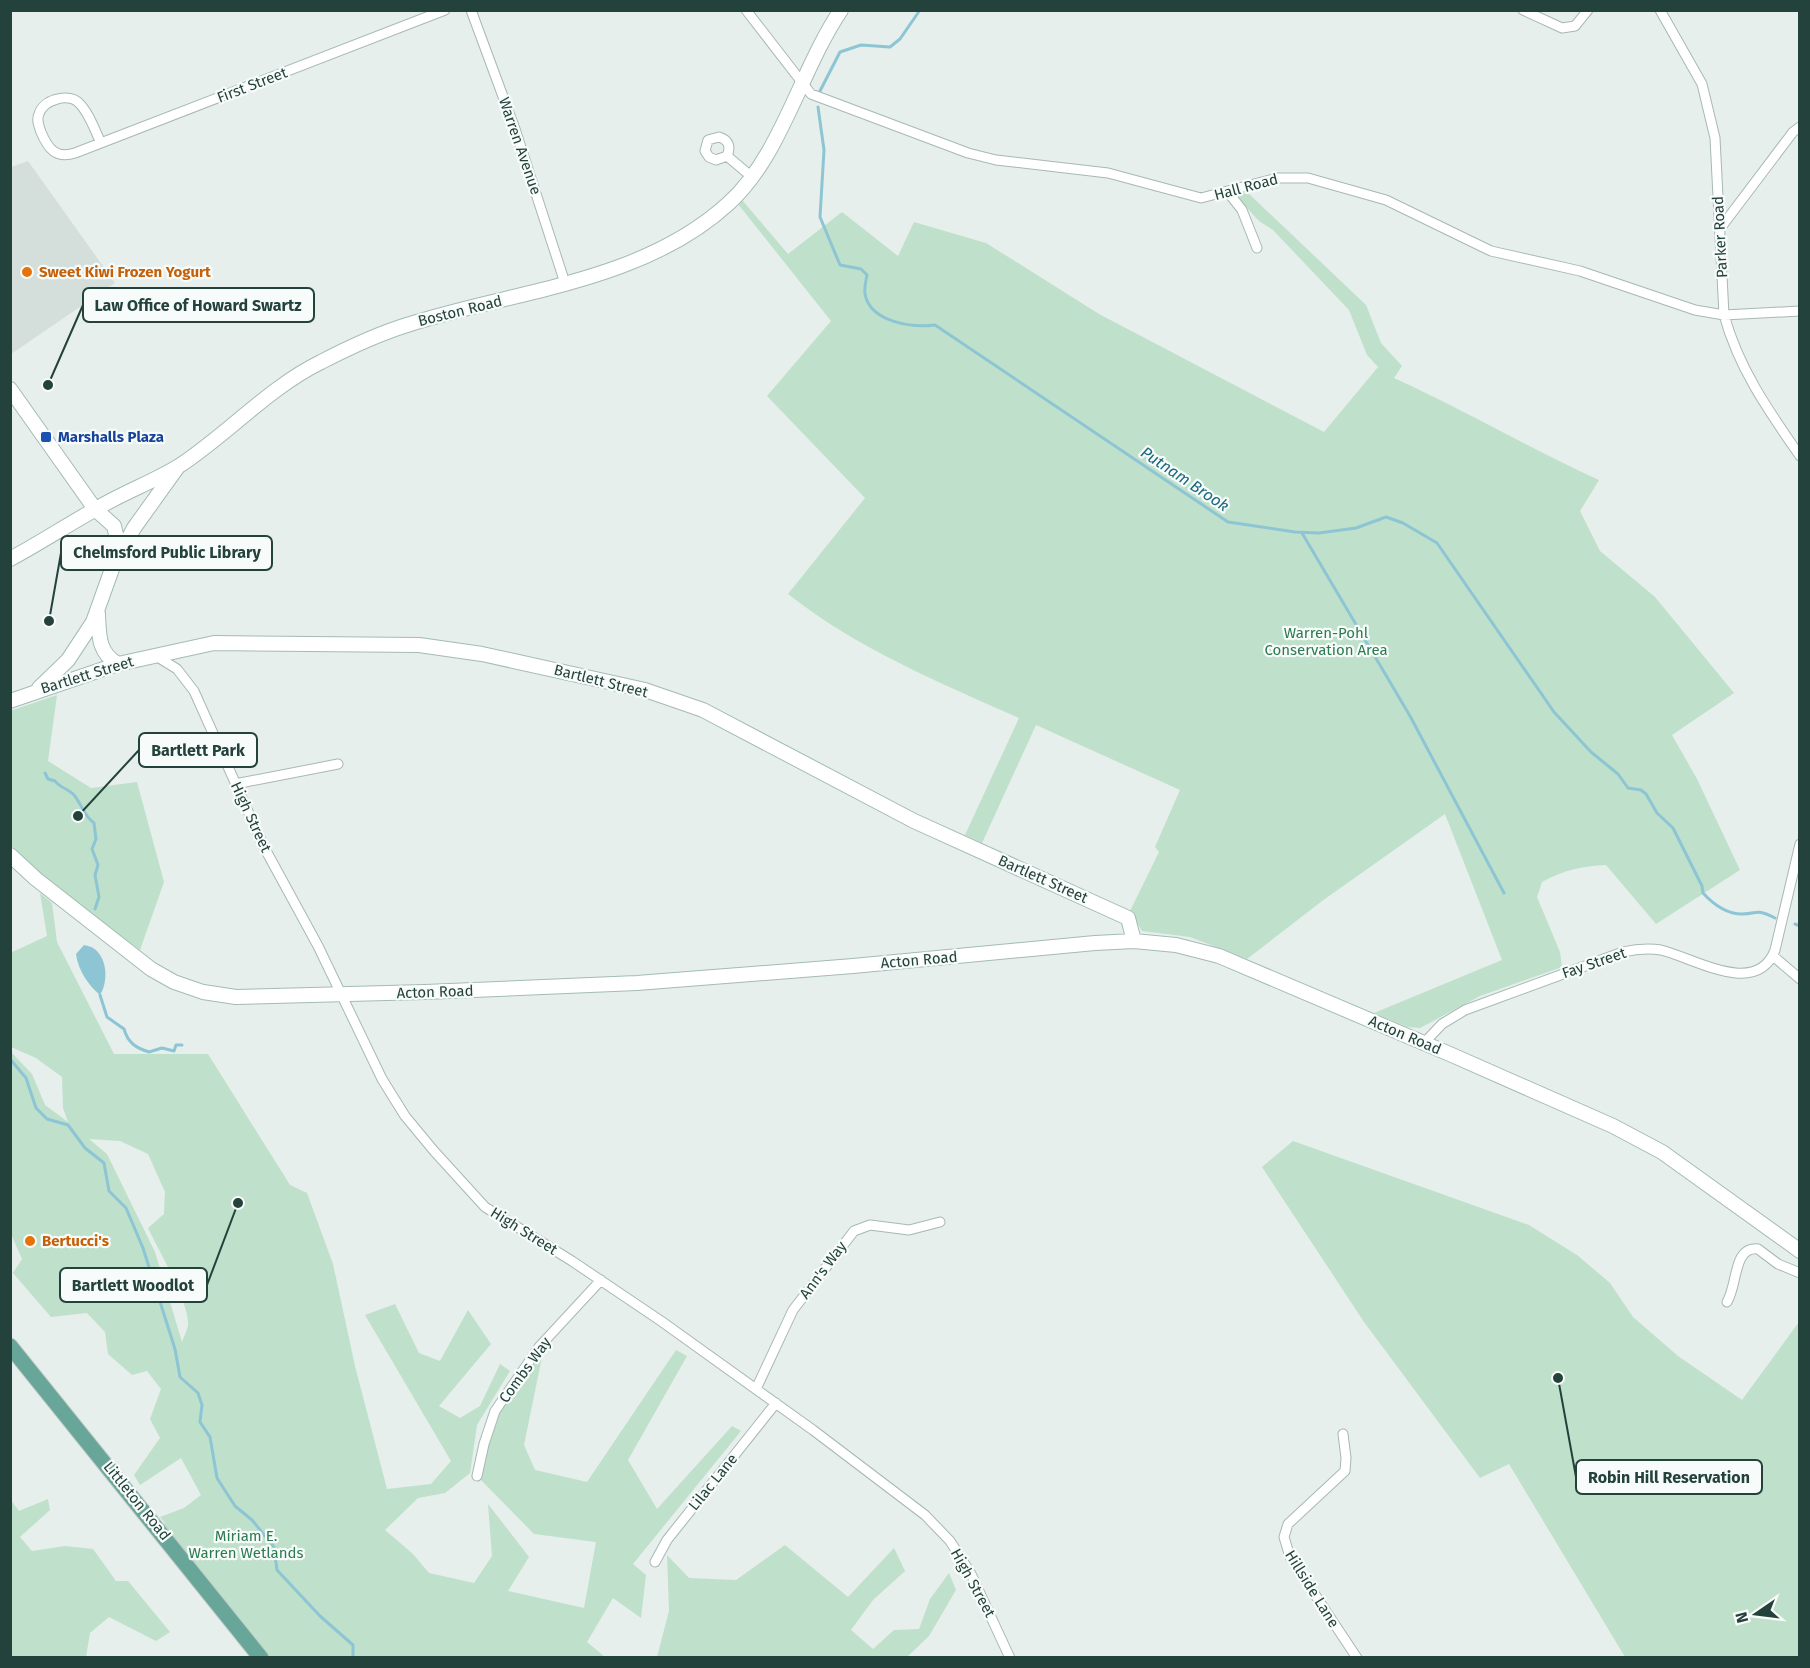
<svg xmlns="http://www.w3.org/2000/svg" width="1810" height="1668" viewBox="0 0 1810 1668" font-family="'Fira Sans',sans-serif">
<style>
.built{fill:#d4dfdb}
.green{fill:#bfe0ca;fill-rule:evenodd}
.water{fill:#8dc5d5}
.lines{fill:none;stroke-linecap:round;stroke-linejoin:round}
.stream{stroke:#8dc5d5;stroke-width:3}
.street-casing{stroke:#a8b8b4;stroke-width:11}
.secondary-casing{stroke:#a4bbb5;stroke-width:16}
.primary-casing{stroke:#c2cac8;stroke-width:17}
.street{stroke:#fff;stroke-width:9}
.secondary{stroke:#fff;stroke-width:14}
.primary{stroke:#69a69a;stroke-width:15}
.food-dot{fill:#e8710a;stroke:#f7fbf9;stroke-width:2}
.transit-dot{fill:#1a4fb4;stroke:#f7fbf9;stroke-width:2}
.labels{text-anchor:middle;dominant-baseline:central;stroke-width:4.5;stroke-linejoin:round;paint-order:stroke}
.street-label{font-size:15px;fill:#24423c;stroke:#f7fbf9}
.food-label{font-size:15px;font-weight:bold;fill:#c56008;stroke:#f7fbf9;text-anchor:start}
.transit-label{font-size:15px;font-weight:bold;fill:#164399;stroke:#f7fbf9;text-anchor:start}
.park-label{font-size:15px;fill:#2c7b50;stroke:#f7fbf9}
.water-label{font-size:16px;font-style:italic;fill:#1b6981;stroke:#f7fbf9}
.leader{fill:none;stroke:#24423c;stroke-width:2}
.callout-dot{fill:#24423c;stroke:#f7fbf9;stroke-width:2}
.callout{fill:#f7fbf9;stroke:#24423c;stroke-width:2}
.callout-label{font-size:16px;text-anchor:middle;font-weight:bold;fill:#24423c}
</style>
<rect width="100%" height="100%" fill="#e6efec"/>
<path class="built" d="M28,161l87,122 -104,71v-187z"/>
<path class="green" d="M1247,192l119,113 15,38 21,23 -8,12c70,32 135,70 205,102l-19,31 20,40 55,46 79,96 -62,42 25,44 43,91 -84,54 -50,-59c-24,1 -42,5 -64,17l-5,15 23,55 2,15 -82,29 -60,32 -13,-1 -33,-14 128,-53 -57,-146 -123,87 -75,58 -57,-22 -48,-6 -12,-20 29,-59 -4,-5 25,-57 -144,-65 -54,118 -17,-8 54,-117c-79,-35 -163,-70 -231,-124l77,-96 -98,-102 64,-75 -93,-117 4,-4 46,54 54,-42 56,44 16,-34 72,21 113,71 225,118 54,-65 -11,-12 -18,-45 -76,-80 -14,-9 -23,-25z
M57,695l-9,66 43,27 46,-6 27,100 -24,68 -86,-64 -43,-41 -1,-134z
M40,893l12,10 5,39 57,112h94l82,131 17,8 26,71 22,102 32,123 44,-5 20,-23 -86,-146 30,-11 24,49 21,8 28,-51 23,34 -52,62 21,12 20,-12 20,-42 10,7 -33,54 -7,48 -25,20 -27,5 -33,32 28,24 16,19 45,10 18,-27 -4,-52 41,53 -21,34 76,17 12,-66 -62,-8 -54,-55 15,-68 25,-36 22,-18 -18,88 11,25 52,12 89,-132 11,6 -59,104 29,49 75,-83 9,5 -108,133 13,11 -5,43 -28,-20 -26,44 18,15h-344l-102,-130 6,-4 -5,-6 24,-9 17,-13 -20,-37 -41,27 -6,-10 26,-37 -10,-19 11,-30 -14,-18 -15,4 -24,-21 -3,-22 -18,-19 -36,4 -38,-44 9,-14 -11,-25v-182l21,22 13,31 23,17 -5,-14 -1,-31 -26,-19 -25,-11 -1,-94 37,-17zM89,1139l31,2 28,13 17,38 -1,22 -16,14c10,21 41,74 40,96 0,5 -4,12 -6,18l-27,-90 -48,-98z
M1293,1141l236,84 48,30 33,28 23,34 45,39 64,44 57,-78v335h-174l-116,-193 -29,14 -116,-156 -102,-155z
M10,1499l9,12 29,-12 2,11 -30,27 12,14 33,-5 28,3 23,32h12l42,51 -14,9 -47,-24 -19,16 -4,24h-75z
M785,1545l63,52 46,-49 11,23 -32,29 -22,30 22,19 21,-19 25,-1 11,-30 19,-26 7,17 -27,46 -22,21h-250l12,-46 -2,-56 22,23 47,2z"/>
<path class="water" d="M84,945c23,3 26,34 16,50 -12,-10 -22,-25 -24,-41z"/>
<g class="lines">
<path class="stream" d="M820,91l20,-39 21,-7 29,2 10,-8 20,-29
M818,107l6,43 -4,67 20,48 21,4 6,6c-1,6 -3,12 -2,19 5,28 47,34 70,31l293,197 67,10 24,1 37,-5 30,-11 17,6 34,20 117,169 37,40 27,22 10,14 13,2 5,4 11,19 16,15 29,58 1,7c10,11 23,21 39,21 17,0 13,-6 33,4
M1302,533l108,183 94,177
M45,773l3,6 7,2c5,7 14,8 19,14 8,10 10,21 20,28l2,16 -4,10 6,16 -3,10 4,22 -4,12
M1795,924l5,2
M100,995l7,22 17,12c4,14 12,19 25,23l13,-4 12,3 2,-6h6
M10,1059l16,19 10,30 11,11 21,6 17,23 19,15 5,28 17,17 17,40 32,101 5,28 18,16 4,12 -2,17 10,15 7,41 18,28 17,14 22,27 3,23 43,46 33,29v13"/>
<defs>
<path id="street" d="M471,10l44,119 50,154
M746,10l65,84 157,59 28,7 112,13 93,25 76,-20h31l78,22 105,51 89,20 115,39 29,5 76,-4
M1523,10l39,18 13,-2 13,-16
M1660,10l42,74 13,54 9,177c15,54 44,95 76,141
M101,143c-6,-12 -12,-31 -23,-41 -11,-9 -35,-2 -39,12 -3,6 0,12 2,18 7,17 15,27 34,21l370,-143
M727,156c4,-9 2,-16 -8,-19l-11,3 -3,11 4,6 7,3 11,-4 25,21
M1228,192l14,18 15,38
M1719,230l74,-98 7,-5
M156,656l21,13 17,22 70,156 54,99 64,133 23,37 29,35 51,56 87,54 89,60 152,109 112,85 25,26 21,33 39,84
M235,784l103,-20
M1773,956l27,23
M1424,1043l18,-19 23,-14 158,-58c13,-3 25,-4 38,-2 33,8 96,48 114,0l25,-106
M1727,1302c11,-18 6,-56 31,-53l20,15 22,9
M756,1389l37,-79 61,-79 16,-6 39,5 31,-8
M1343,1434l3,24 -1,13 -57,53 -4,13 6,20 67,101
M477,1476l7,-32 11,-33 44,-64 62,-67
M655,1562l12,-22 109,-137"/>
<path id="secondary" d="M10,389l85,120 19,17 4,17 -3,12
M10,559c30,-16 57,-34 86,-50 26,-16 57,-27 83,-43 49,-32 89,-78 142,-104 27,-14 57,-28 86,-37 108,-35 235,-42 322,-122 52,-47 72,-134 112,-193
M98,614c1,21 0,39 20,50
M39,688l29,-28 25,-38 19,-53 22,-41 43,-60
M10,701l108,-37 96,-21 205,2 63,9 163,36 58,20 211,111 214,97 6,23
M10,855l26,24 115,90 23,13 29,10 33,5 189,-5 212,-9 216,-17 242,-23 39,-2 42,4 43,11 233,99 161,71 49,26 138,99"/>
<path id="primary" d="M10,1346l251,312"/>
</defs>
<use href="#street" class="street-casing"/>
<use href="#secondary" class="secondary-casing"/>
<use href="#primary" class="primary-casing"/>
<use href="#street" class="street"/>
<use href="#secondary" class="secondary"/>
<use href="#primary" class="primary"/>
</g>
<g class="food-dot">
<circle cx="27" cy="272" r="6"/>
<circle cx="30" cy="1241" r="6"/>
</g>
<rect class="transit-dot" x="40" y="431" width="12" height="12" rx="3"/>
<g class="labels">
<g class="street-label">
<text transform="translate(252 85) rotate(-21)">First Street</text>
<text transform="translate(520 146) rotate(71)">Warren Avenue</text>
<text transform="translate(1246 187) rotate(-15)">Hall Road</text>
<text transform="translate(1720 237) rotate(-93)">Parker Road</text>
<text transform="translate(460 311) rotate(-14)">Boston Road</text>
<text transform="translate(87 675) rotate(-17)">Bartlett Street</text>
<text transform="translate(601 681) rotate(14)">Bartlett Street</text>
<text transform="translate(251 817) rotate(65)">High Street</text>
<text transform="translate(1043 879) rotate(24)">Bartlett Street</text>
<text transform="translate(919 960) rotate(-5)">Acton Road</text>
<text transform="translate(1594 963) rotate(-19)">Fay Street</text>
<text transform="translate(435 992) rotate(-2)">Acton Road</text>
<text transform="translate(1405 1035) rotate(23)">Acton Road</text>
<text transform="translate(524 1231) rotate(32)">High Street</text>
<text transform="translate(823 1270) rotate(-53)">Ann's Way</text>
<text transform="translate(525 1370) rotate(-54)">Combs Way</text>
<text transform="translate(713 1482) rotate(-51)">Lilac Lane</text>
<text transform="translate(137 1501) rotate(51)">Littleton Road</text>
<text transform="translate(973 1583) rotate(61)">High Street</text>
<text transform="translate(1312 1589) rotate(58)">Hillside Lane</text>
</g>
<g class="food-label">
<text x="39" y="272">Sweet Kiwi Frozen Yogurt</text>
<text x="42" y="1241">Bertucci's</text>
</g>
<g class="transit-label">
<text x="58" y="437">Marshalls Plaza</text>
</g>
<g class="park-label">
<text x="1326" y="633">Warren-Pohl<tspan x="1326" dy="17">Conservation Area</tspan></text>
<text x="246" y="1536">Miriam E.<tspan x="246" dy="17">Warren Wetlands</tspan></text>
</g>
<g class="water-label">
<text transform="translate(1185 479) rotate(34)">Putnam Brook</text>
</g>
</g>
<path class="leader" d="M48 385L83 305M49 621L61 553M78 816L139 750M238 1203L207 1285M1558 1378L1576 1477"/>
<g class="callout-dot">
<circle cx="48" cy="385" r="6"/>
<circle cx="49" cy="621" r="6"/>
<circle cx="78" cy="816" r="6"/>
<circle cx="238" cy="1203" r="6"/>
<circle cx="1558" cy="1378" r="6"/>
</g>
<g class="callout">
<rect x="83" y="288" width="231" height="34" rx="6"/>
<rect x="61" y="536" width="211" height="34" rx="6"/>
<rect x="139" y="733" width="118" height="34" rx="6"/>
<rect x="60" y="1268" width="147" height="34" rx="6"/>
<rect x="1576" y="1460" width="186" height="34" rx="6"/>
</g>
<g class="callout-label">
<text x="198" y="311">Law Office of Howard Swartz</text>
<text x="167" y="558">Chelmsford Public Library</text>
<text x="198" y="756">Bartlett Park</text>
<text x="133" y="1291">Bartlett Woodlot</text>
<text x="1669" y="1483">Robin Hill Reservation</text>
</g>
<rect width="1810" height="1668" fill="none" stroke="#24423c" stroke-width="24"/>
<g transform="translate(1756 1614) rotate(256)" stroke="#f7fbf9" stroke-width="4.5" paint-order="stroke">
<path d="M0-4.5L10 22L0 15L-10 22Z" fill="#24423c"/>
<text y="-9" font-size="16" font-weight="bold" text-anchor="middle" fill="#24423c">N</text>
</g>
</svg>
